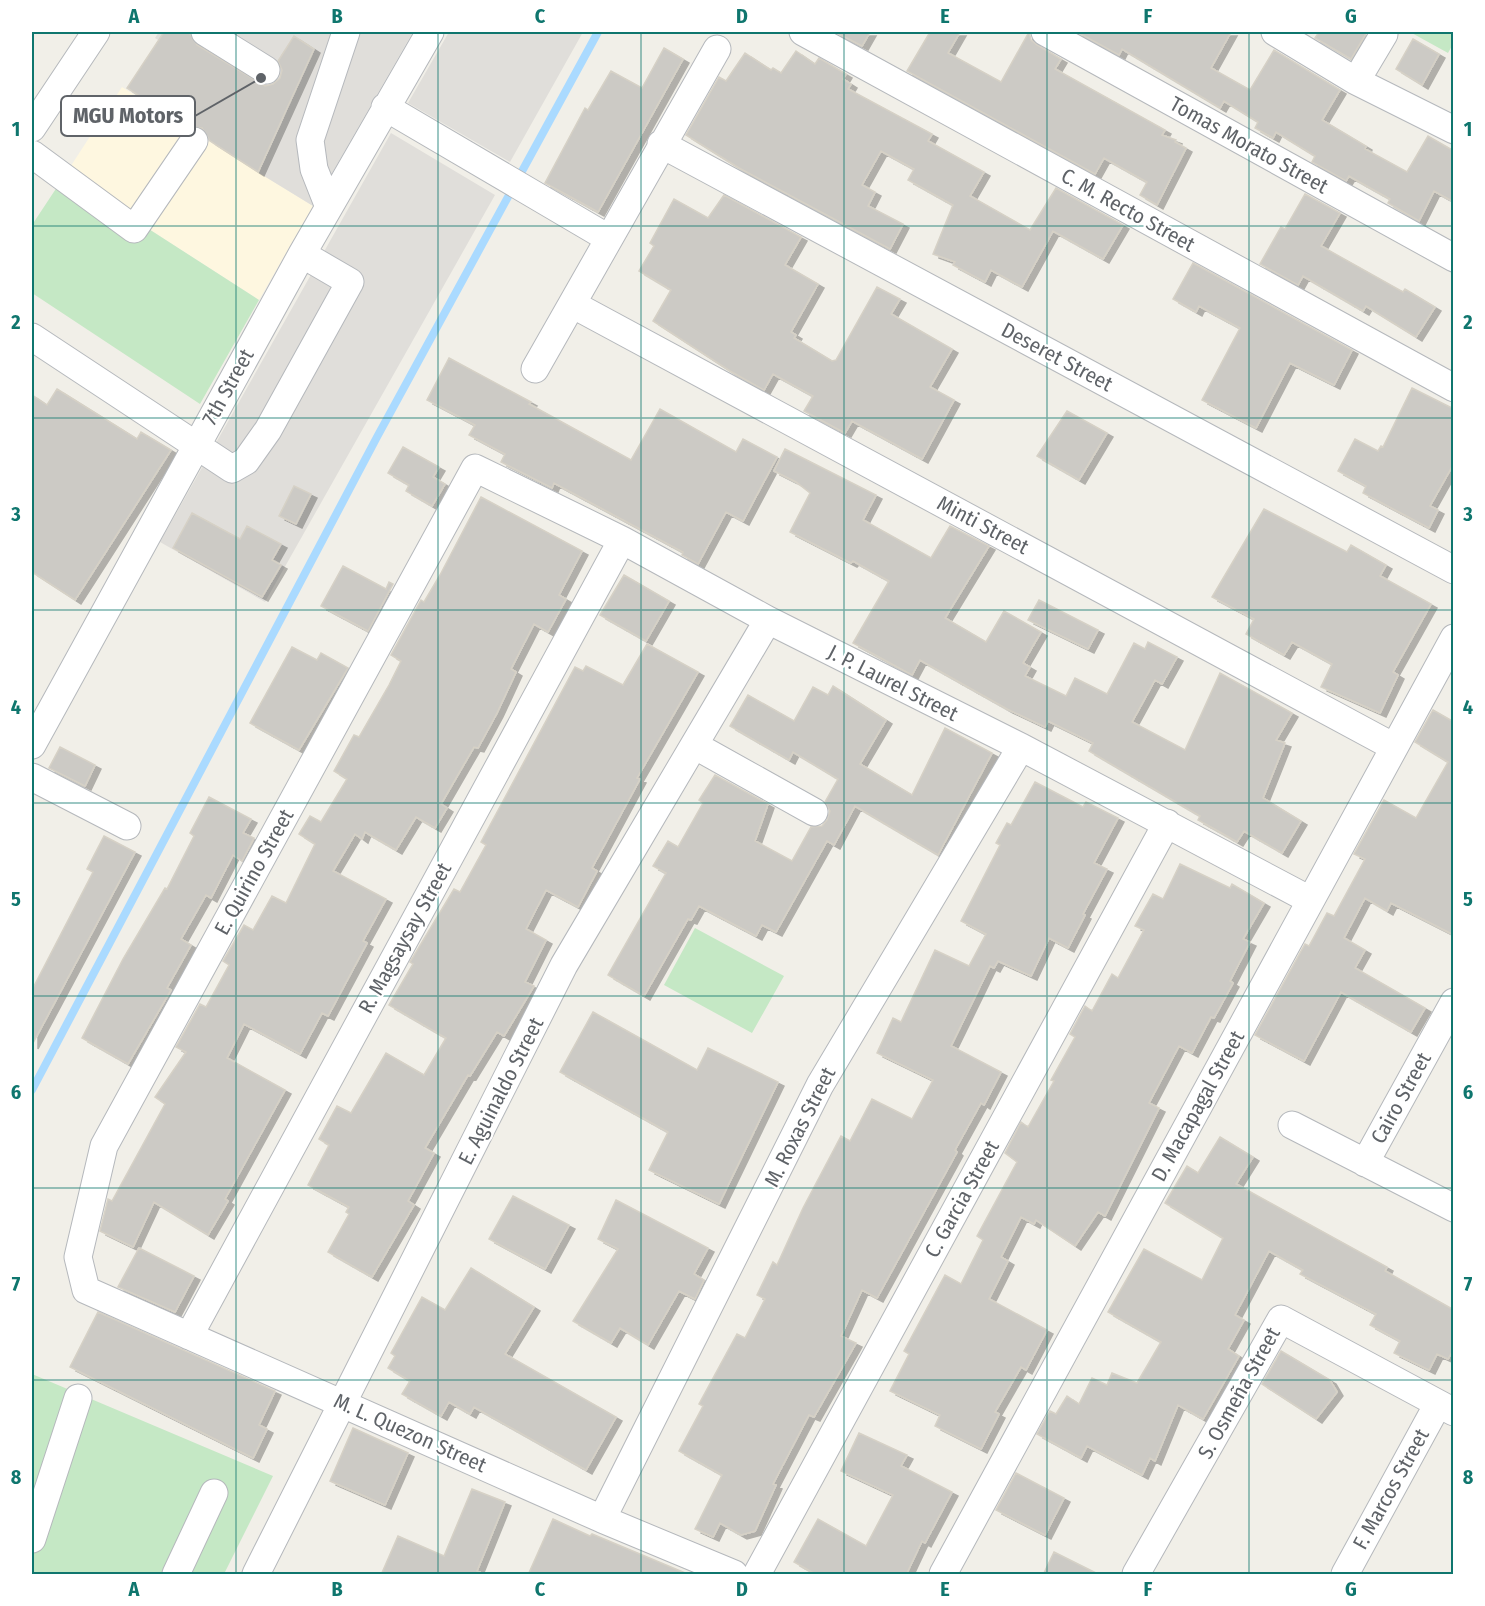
<svg xmlns="http://www.w3.org/2000/svg" width="1485" height="1606" viewBox="0 0 1485 1606" font-family="'Fira Sans Condensed',sans-serif">
<style>
.commercial{fill:#fef7e0}
.industrial{fill:#e0deda}
.green{fill:#c5e8c5}
.lines{fill:none;stroke-linecap:round;stroke-linejoin:round}
.stream{stroke:#aadaff;stroke-width:8}
.building{fill:#cccac5;stroke:#d6d1c6;stroke-width:1.5;filter:url(#shadow)}
.minor-casing{stroke:#b5b8bc;stroke-width:29}
.minor{stroke:#fff;stroke-width:27}
.grid{fill:none;stroke:#0f766e;stroke-width:1.5;stroke-opacity:0.55}
.labels{text-anchor:middle;dominant-baseline:central;stroke-width:4.5;stroke-linejoin:round;paint-order:stroke}
.street-label{font-size:21px;fill:#5f6368;stroke:#fff}
.leader{fill:none;stroke:#5f6368;stroke-width:2}
.callout-dot{fill:#5f6368;stroke:#fff;stroke-width:2}
.callout{fill:#fff;stroke:#5f6368;stroke-width:2}
.callout-label{font-size:22px;text-anchor:middle;font-weight:bold;fill:#5f6368}
.neatline{fill:none;stroke:#0f766e;stroke-width:2}
.grid-label{font-size:20px;text-anchor:middle;font-weight:bold;fill:#0f766e}
</style>
<defs>
<filter id="shadow"><feDropShadow dx="6" dy="4" stdDeviation="0" flood-color="#0004"/></filter>
</defs>
<rect width="100%" height="100%" fill="#f1efe8"/>
<path class="commercial" d="M122,87l191,119 -54,94 -194,-125z"/>
<path class="industrial" d="M159,32h254l-100,174 -54,-33 25,-55 -129,-80z
M449,32h134l-73,130 -102,-59z
M391,133l104,62 -230,407 -105,-60z"/>
<path class="green" d="M1410,32h43v12l-5,9z
M65,175l194,125 -59,104 -168,-111v-68z
M695,928l89,48 -32,57 -88,-48z
M32,1374l241,102 -49,98h-192z"/>
<g class="lines">
<path class="stream" d="M32,1090l345,-653 221,-405"/>
</g>
<path class="building" d="M164,32h25l8,13 68,41 8,-2 7,-6 2,-8 -4,-9 16,-25 20,13 -56,123 -48,-31 -8,-13 -15,-1 -60,-39z
M835,32h35l-8,14z
M930,32h30l-12,21 53,29 28,-50 2,8 6,5 24,14 -6,10 110,61 -3,5 14,5 -1,2 11,6 -29,57 -17,-10 7,-13 -43,-24 -9,16 -188,-103z
M1077,32h154l-20,36 39,22 24,-40 66,40 -18,30 44,26 -1,3 42,23 21,-36 26,15v51l-20,-11 -15,30 -31,-18 2,-4 -41,-23 -3,5 -34,-19 3,-6 -39,-24 -3,6 -18,-10 3,-6 -34,-21 -4,7 -98,-59 -3,6z
M1319,32h48l-16,27 -36,-21z
M1413,39l26,15 -17,31 -26,-16z
M664,48l19,11 -85,153 -53,-29 40,-75 3,2 23,-39 31,17z
M796,51l19,13 4,-6 27,16 -3,5 8,5 -3,5 84,45 -4,7 56,31 -14,24 60,34 26,-42 67,37 -20,34 -50,-28 -31,56 -31,-17 -6,12 -32,-17 2,-3 -22,-8 20,-49 -45,-25 6,-11 -33,-18 -19,34 13,7 -7,14 35,18 -13,25 -151,-81 -53,-33 33,-58 7,4 19,-28 26,17 2,-2 8,5z
M1305,194l35,19 -19,33 82,46 2,-3 30,18 -19,30 -50,-31 -3,5 -60,-35 -5,9 -38,-21 21,-37 4,2z
M724,195l77,42 -16,28 33,19 -27,48 5,3 -2,3 38,23 4,-1 41,-73 23,12 -9,15 61,35 -22,38 24,13 -32,59 -70,-38 -7,12 -41,-22 9,-15 -40,-22 -9,16 -34,-19 -77,-50 18,-31 -32,-19 15,-25 -4,-3 24,-44 34,19z
M1193,263l159,87 -18,35 -44,-22 -34,65 -54,-28 38,-72 -41,-22 -3,6 -23,-13z
M449,358l82,44 -2,2 102,56 29,-51 76,43 7,-13 34,18 -34,64 -17,-9 -28,52 -16,-9 1,-3 -129,-69 -2,5 -51,-26 4,-8 -36,-19 6,-10 -48,-25z
M1412,388l42,21v54l-24,43 8,4 -9,18 -66,-35 3,-7 -28,-15 17,-32 23,12 3,-5 2,1z
M57,389l80,50 4,-7 30,18 -96,150 -43,-28v-177l15,10z
M1067,411l40,22 -28,47 -42,-24z
M403,447l36,20 -6,10 12,7 -13,22 -26,-15 3,-6 -21,-12z
M785,449l91,46 -13,25 68,38 19,-32 39,20 -44,72 41,24 18,-31 37,21 -18,31 7,4 -5,9 41,20 9,-18 32,16 27,-51 11,6 3,-7 29,15 -15,27 -7,-4 -23,42 53,28 35,-77 72,40 -16,27 9,3 -22,55 38,23 -19,32 -38,-22 -7,11 -19,-11 -20,-11 2,-4 -111,-65 4,-8 -45,-22 -3,6 -38,-18 -87,-49 -8,15 -59,-32 36,-62 -36,-20 -2,2 -61,-31 20,-39 -14,-11 -22,-11z
M294,486l17,8 -15,30 -17,-8z
M481,497l101,54 -23,44 7,4 -18,33 -14,-8 -23,45 5,3 -19,41 -19,35 -4,-1 -33,57 6,4 -12,20 -19,-11 -20,33 -31,-18 -3,7 -7,-5 -22,37 53,28 -23,42 4,2 -39,73 -6,-3 -22,41 -56,-30 -17,34 58,32 -60,109 3,2 -20,34 -54,-33 -21,45 -33,-16 8,-32 4,2 53,-97 -10,-7 31,-45 -10,-5 24,-43 6,3 23,-42 -6,-4 21,-36 9,5 19,-34 14,7 29,-59 -16,-10 11,-18 11,6 26,-43 -13,-8 20,-36 5,2 30,-52 12,-24 -10,-6 30,-55 3,2 16,-27z
M1264,509l83,43 4,-7 35,20 -6,11 51,28 -38,68 5,3 -18,38 -59,-26 11,-23 -40,-22 -8,13 -38,-21 8,-15 -42,-22z
M192,513l48,26 7,-13 34,18 -9,16 9,5 -19,32 -89,-49z
M343,566l43,23 3,-7 4,2 -25,47 -47,-25z
M624,575l45,26 -23,40 -46,-26z
M1039,600l59,30 -10,19 -60,-29z
M647,644l51,28 -61,106 3,1 -48,89 5,3 -19,36 -32,-17 -20,39 20,11 -21,42 9,4 -30,50 -7,-4 -27,44 -2,-1 -43,73 9,5 -26,48 6,4 -42,72 -44,-25 21,-38 -3,-2 3,-5 -41,-22 21,-40 -10,-6 18,-33 14,7 35,-60 38,22 22,-37 -57,-33 24,-41 -3,-2 44,-73 6,3 26,-47 -5,-3 94,-175 8,4 3,-5 37,19z
M292,647l25,13 4,-7 27,15 -49,82 -49,-27z
M833,686l53,34 -26,44 52,31 33,-67 47,25 -54,102 -83,-49 -21,39 -7,-4 -51,91 -14,-7 -6,11 -57,-30 -8,14 -3,-1 -44,77 -36,-21 58,-102 -13,-7 15,-25 10,6 25,-44 -4,-3 16,-25 53,29 -13,37 37,20 19,-34 11,-1 5,-6 3,-9 -5,-9 13,-23 -45,-27 -4,8 -59,-34 18,-31 46,26 19,-34 15,8z
M1433,710l21,12v213l-63,-32 -4,8 -22,-13 -21,40 21,12 -10,18 70,40 -14,24 -70,-40 -37,69 -49,-26 50,-91 4,2 18,-33 7,3 31,-57 -11,-5 30,-54 32,18 32,-56 -33,-20z
M60,747l35,18 -10,21 -36,-18z
M1035,782l48,25 3,-5 32,16 -24,45 13,6 -24,45 2,1 -17,33 -19,-10 -18,38 -33,-15 -4,7 -4,-2 -39,80 50,26 -17,33 -3,-2 -26,47 2,2 -80,146 -15,-8 -21,46 15,7 -42,74 -5,-2 -36,69 3,1 -21,46 -14,4 -21,-12 -7,14 -18,-8 27,-54 -43,-24 24,-45 -4,-2 38,-70 8,4 20,-39 -8,-4 16,-33 4,3 26,-57 38,-72 9,5 22,-42 40,20 21,-39 -56,-27 16,-35 8,4 34,-72 34,16 17,-32 -25,-13 39,-76 -4,-2 11,-20 4,2z
M209,797l42,22 -8,14 11,5 -12,23 -9,-6 -22,43 -5,-3 -25,44 10,6 -24,43 4,2 -43,74 -46,-26 41,-79 42,-71 2,1 27,-53 -4,-3z
M104,836l31,16 -103,193v-55l61,-118 -6,-3z
M1180,864l50,24 2,-4 32,19 -21,36 7,3 -20,39 3,2 -19,35 -3,-1 -19,36 -13,-7 -30,57 10,5 -54,108 -7,-4 -23,34 -39,-26 -2,4 -13,-7 -20,40 7,4 -19,38 58,31 -21,40 -5,-3 -26,45 4,2 -18,35 -46,-23 5,-11 -50,-24 19,-37 -5,-3 41,-76 16,9 22,-44 -6,-4 40,-74 -12,-9 16,-31 7,5 26,-46 -3,-1 24,-43 -5,-3 15,-28 7,5 20,-37 6,4 26,-48 -9,-4 18,-32 10,5z
M593,1012l104,58 11,-22 70,34 -59,122 -70,-34 19,-38 -108,-60z
M1220,1137l33,20 -17,27 151,83 -2,4 69,39v39l-6,10 -11,-5 -8,16 -35,-17 6,-12 -30,-16 6,-11 -76,-40 3,-4 -34,-19 -34,64 9,5 -16,29 11,7 -36,63 -25,-14 -23,56 -5,-3 -8,17 -55,-29 -6,12 -44,-24 13,-23 6,3 11,-18 12,8 13,-26 15,7 5,-12 25,10 24,-41 -53,-30 36,-63 58,31 21,-42 -58,-35 22,-37 11,7z
M513,1196l56,29 -24,44 -56,-30z
M616,1200l92,48 -14,26 10,6 -9,19 -16,-8 -31,54 -28,-17 -9,15 -38,-22 45,-72 -20,-10z
M139,1248l55,28 -19,36 -57,-25z
M471,1268l63,39 -29,47 111,63 -30,53 -112,-63 -4,7 -21,-12 -8,14 -39,-22 8,-13 -22,-13 7,-12 -4,-3 31,-56 23,13z
M98,1312l177,79 -16,34 8,4 -14,29 -183,-91z
M1281,1351l49,29 7,12 -21,27 -54,-35z
M353,1428l55,25 -23,52 -55,-24z
M859,1433l48,22 -6,11 51,26 -27,51 -3,-2 -16,34h-89l-23,-13 24,-43 48,27 27,-51 -52,-24z
M1016,1473l48,25 -19,37 -49,-25z
M472,1489l33,13 -28,69 9,4h-105l17,-39 46,20z
M553,1519l37,17 2,-2 98,41h-162z
M1054,1552l46,23h-57z"/>
<g class="lines">
<defs>
<path id="minor" d="M205,32l61,38
M803,32l651,356
M1045,32l409,226
M1275,32l81,49 98,49
M1356,81l28,-47
M385,107l223,131
M32,128l64,-96
M661,144l793,426
M32,154l102,75 60,-88
M329,207l-15,-38 -4,-29 36,-108
M572,304l822,443
M32,337l200,132 14,-8 22,-31 82,-148 -48,-28
M535,369l182,-320
M32,745l270,-491 128,-222
M694,745l120,67
M32,777l95,49
M1292,1125l162,83
M1365,1163l89,-161
M189,1336l433,-796
M602,1519l218,-434 201,-338
M32,1539l46,-141
M176,1574l38,-81
M256,1574l308,-609 204,-345
M734,1574l-132,-55 -516,-229 -8,-33 26,-111 371,-678 147,72 146,80 253,127 289,153
M757,1574l410,-751
M943,1574l511,-936
M1136,1574l145,-255 173,93
M1345,1574l93,-170"/>
</defs>
<use href="#minor" class="minor-casing"/>
<use href="#minor" class="minor"/>
</g>
<path class="grid" d="M236,32v1542M438,32v1542M641,32v1542M844,32v1542M1047,32v1542M1249,32v1542M32,226h1422M32,418h1422M32,610h1422M32,803h1422M32,996h1422M32,1188h1422M32,1380h1422"/>
<g class="labels">
<g class="street-label">
<text transform="translate(1249 145) rotate(29)">Tomas Morato Street</text>
<text transform="translate(1128 210) rotate(29)">C. M. Recto Street</text>
<text transform="translate(1057 357) rotate(28)">Deseret Street</text>
<text transform="translate(228 387) rotate(-61)">7th Street</text>
<text transform="translate(983 525) rotate(28)">Minti Street</text>
<text transform="translate(893 683) rotate(27)">J. P. Laurel Street</text>
<text transform="translate(254 872) rotate(-61)">E. Quirino Street</text>
<text transform="translate(405 938) rotate(-61)">R. Magsaysay Street</text>
<text transform="translate(501 1091) rotate(-63)">E. Aguinaldo Street</text>
<text transform="translate(1401 1098) rotate(-61)">Cairo Street</text>
<text transform="translate(1198 1106) rotate(-61)">D. Macapagal Street</text>
<text transform="translate(800 1127) rotate(-63)">M. Roxas Street</text>
<text transform="translate(962 1199) rotate(-61)">C. Garcia Street</text>
<text transform="translate(1239 1393) rotate(-61)">S. Osmeña Street</text>
<text transform="translate(410 1433) rotate(24)">M. L. Quezon Street</text>
<text transform="translate(1391 1489) rotate(-61)">F. Marcos Street</text>
</g>
</g>
<path class="leader" d="M261 78L195 116"/>
<circle class="callout-dot" cx="261" cy="78" r="6"/>
<rect class="callout" x="61" y="96" width="134" height="40" rx="6"/>
<g class="callout-label">
<text x="128" y="123">MGU Motors</text>
</g>
<rect width="1485" height="1606" fill="none" stroke="#ffffff" stroke-width="66"/>
<rect x="33" y="33" width="1419" height="1540" class="neatline"/>
<g class="grid-label">
<text x="134" y="23">A</text>
<text x="337" y="23">B</text>
<text x="540" y="23">C</text>
<text x="742" y="23">D</text>
<text x="945" y="23">E</text>
<text x="1148" y="23">F</text>
<text x="1351" y="23">G</text>
<text x="16" y="136">1</text>
<text x="1468" y="136">1</text>
<text x="16" y="329">2</text>
<text x="1468" y="329">2</text>
<text x="16" y="521">3</text>
<text x="1468" y="521">3</text>
<text x="16" y="714">4</text>
<text x="1468" y="714">4</text>
<text x="16" y="906">5</text>
<text x="1468" y="906">5</text>
<text x="16" y="1099">6</text>
<text x="1468" y="1099">6</text>
<text x="16" y="1291">7</text>
<text x="1468" y="1291">7</text>
<text x="16" y="1484">8</text>
<text x="1468" y="1484">8</text>
<text x="134" y="1596">A</text>
<text x="337" y="1596">B</text>
<text x="540" y="1596">C</text>
<text x="742" y="1596">D</text>
<text x="945" y="1596">E</text>
<text x="1148" y="1596">F</text>
<text x="1351" y="1596">G</text>
</g>
</svg>
